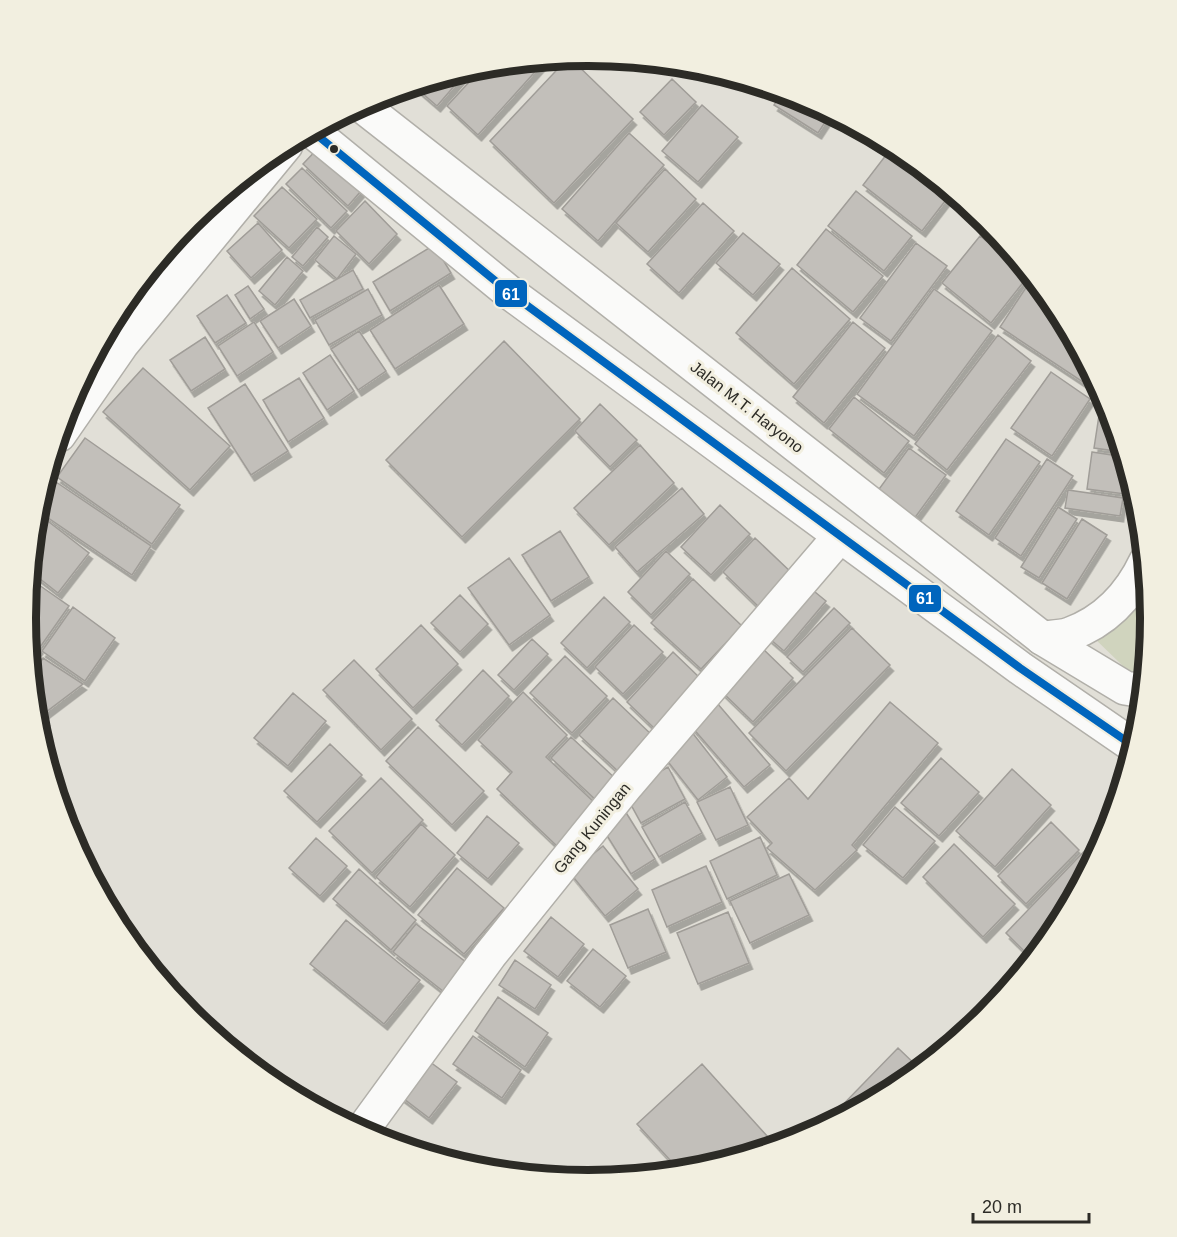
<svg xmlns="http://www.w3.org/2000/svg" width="1177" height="1237" viewBox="0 0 1177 1237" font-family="Helvetica,sans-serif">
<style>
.green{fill:#d0d4be}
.building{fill:#c2bfba;stroke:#a09d98;stroke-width:1.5;filter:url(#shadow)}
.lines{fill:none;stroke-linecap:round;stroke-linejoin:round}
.minor-casing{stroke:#b1afa9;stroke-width:36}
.tertiary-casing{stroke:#b1afa9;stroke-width:36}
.primary-casing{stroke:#b1afa9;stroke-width:36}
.trunk-casing{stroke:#b1afa9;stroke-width:36}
.minor{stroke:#fafaf9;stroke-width:33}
.tertiary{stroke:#fafaf9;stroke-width:33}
.primary{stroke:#fafaf9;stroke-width:33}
.trunk{stroke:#fafaf9;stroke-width:33}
.bus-1-casing{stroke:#f2efe0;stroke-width:12}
.bus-1{stroke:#0065bd;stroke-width:8}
.bus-dot{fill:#2c2b26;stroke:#f2efe0;stroke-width:2}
.labels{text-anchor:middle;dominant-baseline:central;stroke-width:6;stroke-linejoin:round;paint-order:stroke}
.street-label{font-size:16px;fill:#2c2b26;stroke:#f2efe0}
.rim{fill:none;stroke:#2c2b26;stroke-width:8}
.line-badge{stroke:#f2efe0;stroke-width:2}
.badge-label{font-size:16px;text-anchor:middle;font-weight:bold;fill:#fff}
</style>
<defs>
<filter id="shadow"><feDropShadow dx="3.5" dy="6" stdDeviation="0" flood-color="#0004"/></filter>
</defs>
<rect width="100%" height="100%" fill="#e1dfd7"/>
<path class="green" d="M1147,585l4,34 -4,49 -14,5 -10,-7 -31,-30z"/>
<path class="building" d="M569,57l64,62 -79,84 -64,-62z
M538,60l4,4 -64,71 -31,-29 37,-40z
M468,70l-31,36 -23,-20z
M672,79l24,23 -32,33 -24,-23z
M782,92l22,6 27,15 -13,20 -44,-28z
M702,105l36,32 -40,45 -36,-31z
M629,133l35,32 -66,76 -36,-32z
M323,143l44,41 -19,22 -45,-42z
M893,146l9,5 50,41 -30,39 -59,-46z
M302,168l45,43 -16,17 -45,-44z
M665,169l31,30 -48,53 -32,-29z
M282,187l35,32 -28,29 -35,-32z
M856,191l56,45 -28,35 -56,-45z
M956,196l31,25 17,21 -53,-40z
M365,201l32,33 -28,30 -33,-33z
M703,203l31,28 -55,62 -32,-29z
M258,223l24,27 -31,28 -24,-27z
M317,227l11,10 -25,29 -11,-9z
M826,229l57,47 -30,36 -56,-47z
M743,233l37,31 -27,31 -37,-32z
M334,236l22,18 -19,25 -22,-19z
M980,236l49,39 -38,48 -49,-40z
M916,243l31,23 -56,75 -31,-23z
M434,245l17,28 -61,38 -17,-29z
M287,257l16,14 -28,34 -16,-14z
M792,268l58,51 -56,65 -58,-51z
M353,270l10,19 -53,29 -10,-18z
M1033,277l24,29 42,78 -4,6 -95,-63z
M439,285l25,39 -69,45 -25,-39z
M248,286l16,23 -14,10 -15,-24z
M368,289l14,26 -53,30 -14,-25z
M934,289l58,42 -78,105 -57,-42z
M227,295l19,28 -31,20 -18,-27z
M294,299l17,27 -33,22 -18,-27z
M254,322l19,30 -36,24 -19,-30z
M853,322l32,26 -61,75 -31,-26z
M359,331l27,40 -28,19 -27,-41z
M998,335l33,26 -84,109 -32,-26z
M205,337l20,32 -34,22 -21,-31z
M504,341l76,78 -118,118 -76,-77z
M330,355l24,36 -27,19 -24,-37z
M143,368l87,78 -40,44 -87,-78z
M1051,372l39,27 -38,57 -41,-28z
M299,378l25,40 -36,24 -25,-42z
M245,384l43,67 -37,24 -43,-67z
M1102,396h3l4,7 14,49 -29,-4z
M854,397l55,44 -25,32 -55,-44z
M600,404l37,36 -27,27 -35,-36z
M85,438l95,67 -28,39 -95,-67z
M1006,439l34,23 -51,73 -33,-24z
M640,445l34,38 -65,62 -35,-37z
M909,448l37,27 -35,48 -37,-27z
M1092,452l33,5 3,11 -3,26 -38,-5z
M1047,459l26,17 -52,80 -26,-18z
M56,482l95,64 -19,29 -94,-64z
M682,488l22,26 -67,58 -22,-25z
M1068,490l55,8 -3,18 -55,-8z
M720,505l30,29 -39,41 -30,-28z
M1058,507l19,12 -38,59 -18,-11z
M36,512l53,41 -31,40 -28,-22z
M1082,519l25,16 -40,64 -25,-16z
M560,531l29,46 -38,24 -29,-46z
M755,538l39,37 -32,35 -39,-38z
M666,551l24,23 -39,41 -23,-23z
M509,558l41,57 -41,30 -41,-57z
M29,578l40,28 -31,44 -10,-7 -2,-25z
M693,579l49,47 -41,43 -50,-46z
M804,583l22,18 -42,50 -21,-18z
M460,595l28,29 -28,28 -29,-29z
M604,597l26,25 -43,46 -26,-25z
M73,607l42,31 -30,43 -43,-30z
M834,608l16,15 -47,49 -16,-15z
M421,625l37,39 -45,44 -37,-39z
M634,625l29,27 -40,42 -28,-27z
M852,628l38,37 -104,106 -37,-38z
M532,639l16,15 -34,36 -16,-15z
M760,646l33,32 -40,44 -34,-33z
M28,647l13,8 -10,16z
M673,652l27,26 -46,50 -27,-26z
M565,656l42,40 -35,37 -42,-40z
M43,658l40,26 -41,31 -7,-4 -4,-32z
M354,660l58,59 -31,31 -58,-60z
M483,670l26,26 -47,49 -26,-25z
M523,692l44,43 -21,22 51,48 -39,42 -61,-58 15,-17 -34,-32z
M293,693l33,28 -38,45 -34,-28z
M613,698l41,39 -34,36 -41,-38z
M890,702l48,41 -86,102 5,5 -42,40 -48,-42 5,-5 -25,-26 42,-39 19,21z
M717,703l53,62 -26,22 -53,-61z
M35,715l11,5 -10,8z
M418,727l66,64 -32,34 -66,-64z
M691,731l36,46 -29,23 -36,-46z
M571,737l47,44 -20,21 -47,-44z
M330,744l32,31 -45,47 -33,-31z
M941,758l38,34 -40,44 -38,-33z
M668,767l17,32 -44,24 -17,-31z
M1012,769l39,36 -56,62 -39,-36z
M381,778l42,42 -51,53 -43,-42z
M730,787l18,38 -32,15 -19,-38z
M685,802l17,31 -43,24 -17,-30z
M895,807l40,34 -32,37 -40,-33z
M625,811l30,48 -24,15 -30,-48z
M487,816l32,27 -31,36 -31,-26z
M1051,822l28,28 -53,54 -28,-28z
M421,824l34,31 -45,52 -34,-30z
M760,837l17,38 -50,24 -17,-38z
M316,838l31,28 -27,30 -31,-28z
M1093,842l7,7 -44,83 -23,28 -27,-27z
M954,844l61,60 -32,33 -60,-60z
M603,846l35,43 -33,27 -35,-43z
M706,866l16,36 -55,25 -15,-37z
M457,868l47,40 -40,46 -46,-39z
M359,869l57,51 -25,30 -58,-51z
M789,874l20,41 -59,28 -20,-42z
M648,909l18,43 -38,16 -18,-43z
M728,912l21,51 -51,21 -21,-51z
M551,917l33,27 -26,33 -34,-26z
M346,920l74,60 -36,44 -74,-60z
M416,924l55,42 -23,29 -55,-43z
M593,949l33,27 -26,31 -33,-26z
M515,960l36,25 -16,24 -36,-24z
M498,997l50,36 -23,34 -50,-36z
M473,1036l48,34 -19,28 -49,-34z
M898,1048l23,22 -20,17 -75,40 -2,-3z
M422,1056l35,26 -28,36 -34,-26z
M702,1064l75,83 -79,24 -17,1 -44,-48z"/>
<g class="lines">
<defs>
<path id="minor" d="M361,1132l129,-177 137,-170 213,-249"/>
<path id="tertiary" d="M59,435l63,-91 164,-199"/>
<path id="primary" d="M361,105l681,533 83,50 19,3
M312,131l198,162 510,375 115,79"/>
<path id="trunk" d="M1042,638c9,-1 20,-1 28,-4 36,-13 60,-39 76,-73"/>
</defs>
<use href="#minor" class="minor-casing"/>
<use href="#tertiary" class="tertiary-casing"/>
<use href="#primary" class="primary-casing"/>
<use href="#trunk" class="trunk-casing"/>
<use href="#minor" class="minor"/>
<use href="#tertiary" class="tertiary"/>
<use href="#primary" class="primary"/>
<use href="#trunk" class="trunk"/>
<defs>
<path id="bus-1" d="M312,131l198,162 510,375 115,79"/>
</defs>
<use href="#bus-1" class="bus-1-casing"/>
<use href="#bus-1" class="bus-1"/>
</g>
<circle class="bus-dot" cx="334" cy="149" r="5"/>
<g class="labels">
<g class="street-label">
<text transform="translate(747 407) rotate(38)">Jalan M.T. Haryono</text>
<text transform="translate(592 828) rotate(-51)">Gang Kuningan</text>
</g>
</g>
<path d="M0 0H1177V1237H0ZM36 618a552 552 0 1 1 1104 0a552 552 0 1 1-1104 0Z" fill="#f2efe0" fill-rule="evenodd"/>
<path class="rim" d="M36 618a552 552 0 1 1 1104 0a552 552 0 1 1-1104 0Z"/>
<g class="line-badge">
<rect x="494" y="279" width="34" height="29" rx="6" fill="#0065bd"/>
<rect x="908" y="584" width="34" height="29" rx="6" fill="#0065bd"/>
</g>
<g class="badge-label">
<text x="511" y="300">61</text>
<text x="925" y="604">61</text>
</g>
<path d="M973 1213v9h116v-9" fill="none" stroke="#2c2b26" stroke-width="3"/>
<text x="982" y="1213" font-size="18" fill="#2c2b26" stroke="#f2efe0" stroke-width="4.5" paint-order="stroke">20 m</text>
</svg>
